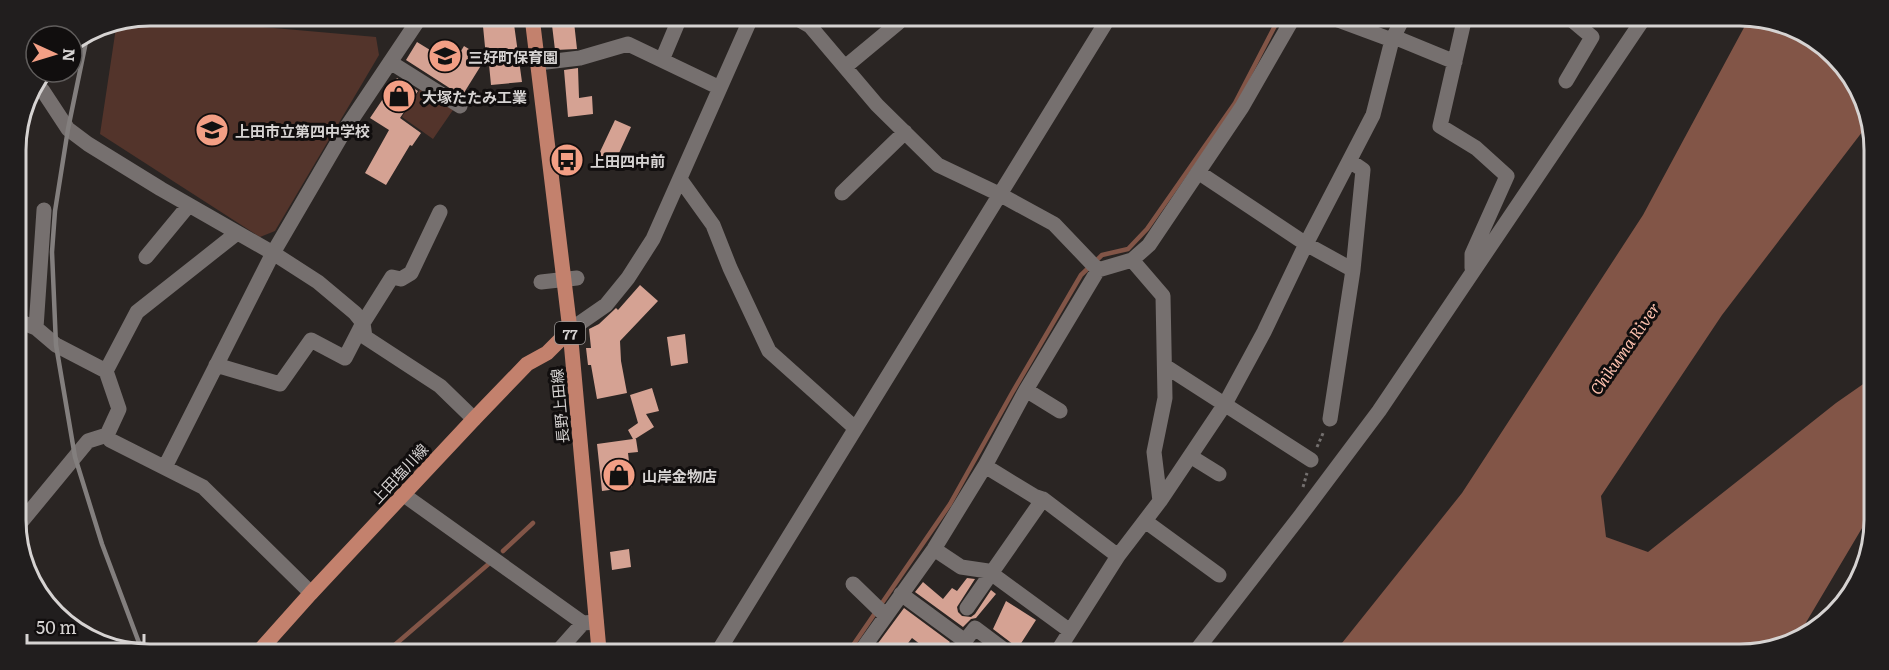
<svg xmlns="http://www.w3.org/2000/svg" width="1889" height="670" viewBox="0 0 1889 670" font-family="Literata,'Noto Sans JP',serif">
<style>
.green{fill:#53342b}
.water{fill:#825547}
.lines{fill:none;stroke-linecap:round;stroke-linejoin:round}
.stream{stroke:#825547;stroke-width:4.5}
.building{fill:#d5a293}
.path{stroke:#74706f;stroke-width:3;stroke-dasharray:3 3;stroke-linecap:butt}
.minor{stroke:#76706f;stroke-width:15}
.major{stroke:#c3816d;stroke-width:15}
.rail{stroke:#837f7e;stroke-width:4.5}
.labels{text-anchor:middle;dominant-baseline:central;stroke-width:6;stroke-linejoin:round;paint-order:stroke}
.shield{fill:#110e0e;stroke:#9b9897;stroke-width:1.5}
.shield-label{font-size:14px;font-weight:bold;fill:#d6d3d2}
.poi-label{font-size:15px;font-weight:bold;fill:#d6d3d2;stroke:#110e0e;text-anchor:start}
.street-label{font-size:15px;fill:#d6d3d2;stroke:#110e0e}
.water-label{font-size:16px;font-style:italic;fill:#fec1ae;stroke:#110e0e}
.rim{fill:none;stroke:#d6d3d2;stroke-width:3}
</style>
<rect width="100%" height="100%" fill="#2a2523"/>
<path class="green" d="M149,15h39l8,6 180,16 3,18 -104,176 -15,6 -160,-103 17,-113z
M421,88l32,22 -20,29 -31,-22z"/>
<path class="water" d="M1747,22h36l58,39 28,62 -147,192 -121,181 5,41 42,15 188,-149 33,-23 -1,138 -70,118 -50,19 -414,-2 128,-160 181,-278z"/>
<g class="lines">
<path class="stream" d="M503,551l30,-28
M390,649l102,-88
M849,651l101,-147 62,-111 69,-118 21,-20 26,-6 19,-20 88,-126 43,-83"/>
</g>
<path class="building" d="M482,16l31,1 9,65 -31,3 -3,-31 -2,3z
M574,22l3,27 -22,1 -3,-25z
M417,42l36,22 11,-18 21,13 -23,37 -56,-36z
M578,68l1,30 13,-2 1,18 -25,3 -4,-47z
M397,78l21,13 -18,27 21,15 -9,13 -2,-1 -24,40 -21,-12 24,-43 -19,-12z
M615,120l16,7 -17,37 -16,-8z
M640,285l18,16 -38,40 1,20 6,32 -30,6 -6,-34h-3l-2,-17h5l-2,-19 10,-5 17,-16 2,2z
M685,334l3,29 -17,3 -4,-29z
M652,388l7,23 -13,3 8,13 -19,12h1l2,13 -10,1 4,34 -30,4 -5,-47 36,-5 -5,-9 10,-7 -8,-28z
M629,549l2,18 -19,3 -2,-18z
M967,578l8,1 -18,28 1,5 4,4 9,1 4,-3 16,-24 5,4 -20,24 -5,1 -8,8 -48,-35 8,-10 20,17 9,-11 5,3z
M1006,601l30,19 -18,28 -25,-19z
M904,608l46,34 -7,9h-14l-17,-13 -10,13h-20l-6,-5z"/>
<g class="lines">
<path class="path" d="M1317,447l7,-16
M1303,487l4,-14"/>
<path class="minor" d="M796,18l14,8 67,79 61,60 61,29 55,30 44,46
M1338,20l54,20 7,-1 56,23
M1464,21l-24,105 36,22 31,28 -35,78v14
M662,60l16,-38 4,-5
M390,62l70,44
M538,63l42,-5 48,-14 92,44
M845,67l53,-44 2,-5
M1566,81l26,-44 -19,-16
M35,82l8,9 25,38 20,15 73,45 112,64 73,-125 71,-106 2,-6
M1198,172l108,72 47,26
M680,179l33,46 17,43 39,83 86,77
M842,193l63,-61
M146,257l43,-52
M1132,260l31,36 2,102 -11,54 6,49
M541,282l36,-4
M16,320l20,8 20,17 50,26 13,38 -12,26 3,5 93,47 108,106
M36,328l8,-118
M570,330l36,-25 22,-27 25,-39 98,-221
M216,365l64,19 31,-44 34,18 18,-35 29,-46 9,2 10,-6 29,-61
M1165,366l146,94
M106,371l31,-59 100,-79
M1026,390l34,21
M1330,419l23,-149 10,-100 -13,-9
M1190,456l29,18
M985,466l49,30 9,3 75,57
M165,467l108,-214 45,29 37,31 8,10 2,14 75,49 34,33
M404,495l179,128 13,-1
M1145,521l74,54
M17,527l71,-86 19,-6
M934,549l27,18 27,4 82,60
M853,584l33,32
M901,594l64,47
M967,608l76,-109
M559,650l24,-27
M719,650l389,-631
M861,651l73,-102 51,-83 41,-76 72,-120 34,-10 17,-15 93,-138 50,-87
M957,651l18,-23 32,24
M1057,652l61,-96 42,-55 65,-97 39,-72 42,-88 67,-129 19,-75 10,-20
M1195,652l106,-137 78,-104 263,-390"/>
<path class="major" d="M532,17l38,313 29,320
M261,649l50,-56 163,-174 53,-55 20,-11 23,-23"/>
<path class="rail" d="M88,32l-20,97 -13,82 -3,41 4,93 19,112 27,87 39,104"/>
</g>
<defs>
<symbol id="school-disc" viewBox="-11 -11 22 22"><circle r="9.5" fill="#f39f85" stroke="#110e0e"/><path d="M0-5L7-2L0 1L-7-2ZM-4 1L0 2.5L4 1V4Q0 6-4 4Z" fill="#111"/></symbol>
<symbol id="shop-disc" viewBox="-11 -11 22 22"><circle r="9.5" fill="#f39f85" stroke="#110e0e"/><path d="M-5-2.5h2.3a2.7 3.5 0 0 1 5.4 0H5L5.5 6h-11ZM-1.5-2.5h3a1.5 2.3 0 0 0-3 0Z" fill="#111"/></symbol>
<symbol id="bus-disc" viewBox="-11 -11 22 22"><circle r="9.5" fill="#f39f85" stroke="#110e0e"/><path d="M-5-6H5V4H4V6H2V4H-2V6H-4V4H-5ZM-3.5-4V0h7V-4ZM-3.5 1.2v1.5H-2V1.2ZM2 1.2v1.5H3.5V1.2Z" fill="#111"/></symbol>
</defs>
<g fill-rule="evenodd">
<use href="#school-disc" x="426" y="37" width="38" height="38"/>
<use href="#shop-disc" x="380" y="77" width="38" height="38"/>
<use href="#school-disc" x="193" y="111" width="38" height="38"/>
<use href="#bus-disc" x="548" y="141" width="38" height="38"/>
<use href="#shop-disc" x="600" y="456" width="38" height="38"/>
</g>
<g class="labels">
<rect class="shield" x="555" y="322" width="30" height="22" rx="4.5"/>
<g class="shield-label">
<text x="570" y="333">77</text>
</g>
<g class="poi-label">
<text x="468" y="56">三好町保育園</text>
<text x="422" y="96">大塚たたみ工業</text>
<text x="235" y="130">上田市立第四中学校</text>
<text x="590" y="160">上田四中前</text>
<text x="642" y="475">山岸金物店</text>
</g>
<g class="street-label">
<text transform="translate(559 406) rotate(-95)">長野上田線</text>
<text transform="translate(399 473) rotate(-47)">上田塩川線</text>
</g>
<g class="water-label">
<text transform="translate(1624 348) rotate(-55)">Chikuma River</text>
</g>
</g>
<path d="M0 0H1889V670H0ZM150 26H1740A124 124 0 0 1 1864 150V520A124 124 0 0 1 1740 644H150A124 124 0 0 1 26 520V150A124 124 0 0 1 150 26Z" fill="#211e1e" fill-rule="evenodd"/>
<path class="rim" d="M150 26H1740A124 124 0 0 1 1864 150V520A124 124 0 0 1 1740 644H150A124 124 0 0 1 26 520V150A124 124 0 0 1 150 26Z"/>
<g transform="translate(54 54) rotate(94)"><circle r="28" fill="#110e0e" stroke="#605d5c" stroke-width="1.5"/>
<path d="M0-4.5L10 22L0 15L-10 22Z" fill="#f39f85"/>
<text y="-9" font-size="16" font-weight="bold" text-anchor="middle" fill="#d6d3d2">N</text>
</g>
<path d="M27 634v9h117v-9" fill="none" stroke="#d6d3d2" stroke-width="3"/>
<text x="36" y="634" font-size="18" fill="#d6d3d2" stroke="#110e0e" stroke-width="4.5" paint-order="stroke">50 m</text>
</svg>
